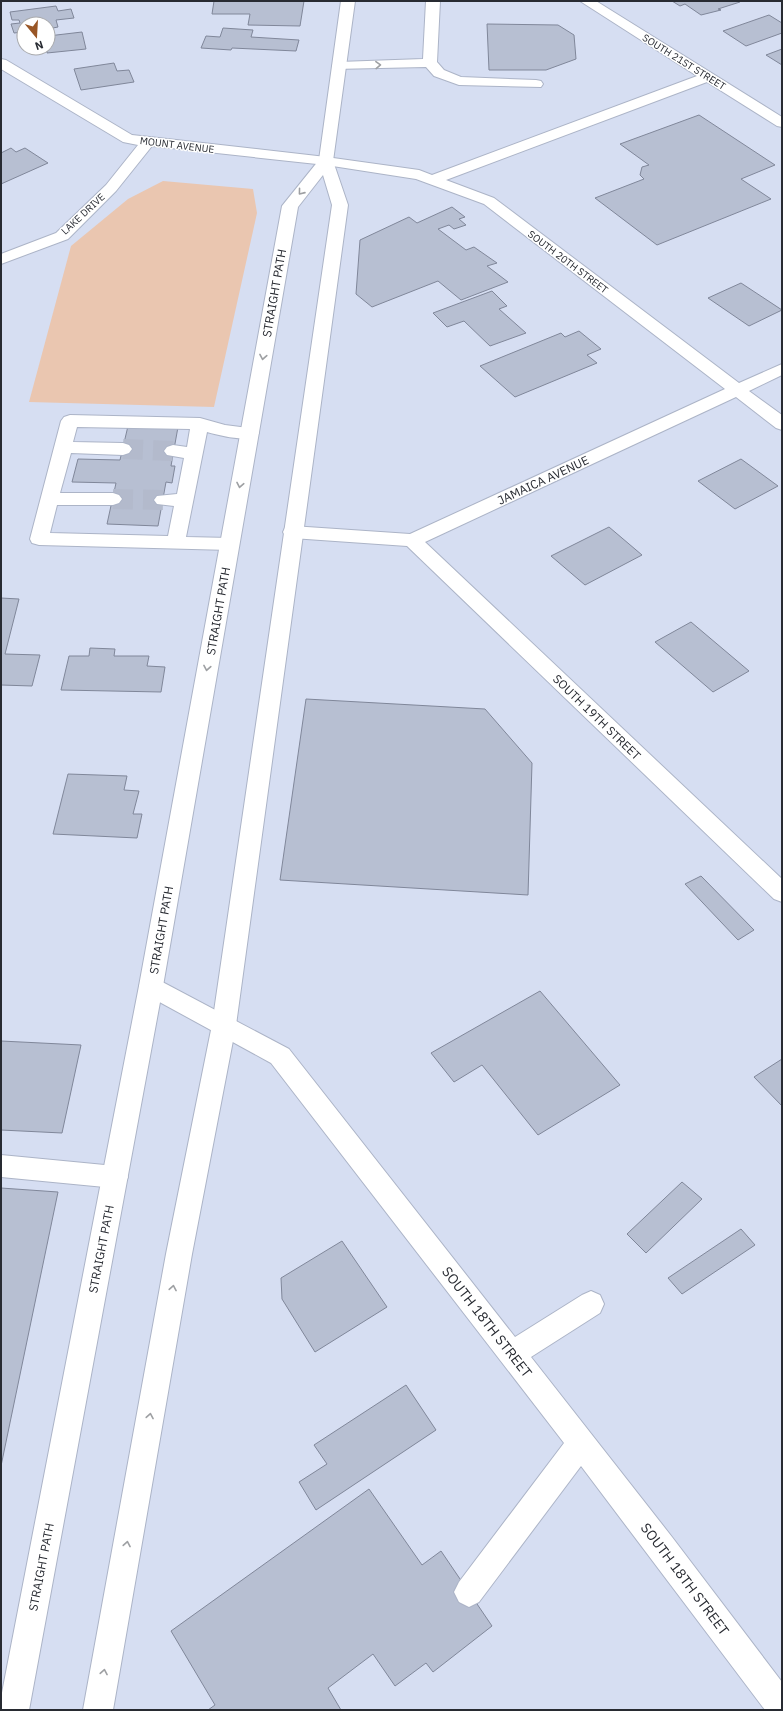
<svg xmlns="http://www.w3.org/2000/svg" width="783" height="1711" viewBox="0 0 783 1711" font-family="'IBM Plex Sans',sans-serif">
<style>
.green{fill:#eac6b0}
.building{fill:#b7bfd2;stroke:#80879a}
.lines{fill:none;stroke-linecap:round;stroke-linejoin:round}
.minor-tunnel{stroke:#b3bacc;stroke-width:20;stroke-dasharray:20 10;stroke-linecap:butt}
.minor-casing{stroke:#acb4c7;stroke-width:2}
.major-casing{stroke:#acb4c7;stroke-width:2}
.minor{fill:#fff;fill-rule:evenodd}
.major{fill:#fff;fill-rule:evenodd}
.oneway{stroke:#9ea0a3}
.labels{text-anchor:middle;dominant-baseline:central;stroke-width:3;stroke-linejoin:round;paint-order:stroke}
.far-street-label{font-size:10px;fill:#282b32;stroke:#fff}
.street-label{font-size:12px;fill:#282b32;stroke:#fff}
.near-street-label{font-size:14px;fill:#282b32;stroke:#fff}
</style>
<rect width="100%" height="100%" fill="#d6def2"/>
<path class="green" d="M163,181l90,8 4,24 -43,194 -185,-5 42,-156 57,-47z"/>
<path class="building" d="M214,1h90l-4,25 -52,-1 2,-11h-38z
M672,1h67l1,1 -22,7 3,1 -20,5 -16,-11 -5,2z
M56,6l2,5 13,-2 3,9 -18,2 2,7 -10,2v-5h-24v8l-10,1 -3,-9 9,-1 -1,-3h-7l-2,-8z
M769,15l13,8v10l-36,13 -23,-15z
M487,24l71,1 16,10 2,24 -30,11h-57z
M223,28l30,2 -2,7 48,3 -3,11 -64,-3 -1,2 -30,-2 5,-12 14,1z
M82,32l4,17 -39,4 1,-17z
M782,49v16l-16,-10z
M114,63l3,8 12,-1 5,12 -53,8 -7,-21z
M699,115l76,50 -34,14 30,20 -114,46 -62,-47 49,-19 -4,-4 2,-8 7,-2 -29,-21z
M11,148l5,4 9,-4 23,15 -47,21v-31z
M452,207l13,10 -6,2 7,6 -12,4 -5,-4 -11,4 28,21 8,-3 23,16 -10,3 21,16 -47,18 -23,-19 -66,26 -16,-13 4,-54 49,-23 8,6z
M741,283l41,27 -33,16 -41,-28z
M492,291l15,15 -8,3 27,24 -36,13 -26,-25 -17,6 -14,-14z
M579,331l22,18 -14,6 10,8 -82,34 -35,-31 81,-33 4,4z
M128,426l50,1 -7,39h4l-3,17 -6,-1 -8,44 -51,-2 9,-41 -44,-1 6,-23 42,1z
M741,459l37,27 -43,23 -37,-28z
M609,527l33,28 -57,30 -34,-29z
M1,598l18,1 -14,55 35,1 -8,31 -31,-1z
M691,622l58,49 -36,21 -58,-50z
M90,648l25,1 -1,7h35l-2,10 18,1 -4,25 -100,-2 8,-34h20z
M306,699l179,10 47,54 -4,132 -248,-15z
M68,774l59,2 -3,14 15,1 -6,23h9l-5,24 -84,-4z
M701,876l53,54 -16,10 -53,-56z
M540,991l80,94 -82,50 -56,-70 -28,17 -23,-29z
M1,1041l80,4 -19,88 -61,-3z
M782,1059v47l-28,-29z
M682,1182l20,17 -56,54 -19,-19z
M1,1188l57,4 -57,274z
M741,1229l14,16 -73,49 -14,-16z
M342,1241l45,66 -72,45 -33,-53 -1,-21z
M406,1385l30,45 -120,80 -17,-28 28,-18 -13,-19z
M369,1489l53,76 19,-14 51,75 -59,46 -7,-9 -31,23 -22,-32 -45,34 13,22h-133l7,-5 -44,-74z"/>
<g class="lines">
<path class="minor-tunnel" d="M123,449l50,2
M113,499l50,1"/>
<defs>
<path id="minor" d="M426,1h14l-3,61 7,8 17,7 75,3 5,1 2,3 -2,3 -82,-2 -25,-9 -8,-9 -92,2 -2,-3 2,-3 5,-1 84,-3z
M580,1h16l186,116v10l-5,-1 -70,-44 -261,98 48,18 245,185 43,-19v11l-33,16 33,24v15l-6,-2 -40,-31 -311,145 357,337v23l-8,-3 -367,-353 -115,-8 -7,-2 -2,-4 2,-4 7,-2 118,8 315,-145 -241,-185 -68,-25 -90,-14 -174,-19 -36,45 -48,48 -67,25v-10l55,-21 50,-48 32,-40 -15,-3 -122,-73v-10l5,1 126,75 194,22 93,13 13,5 265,-99z
M70,415l130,3 25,7 31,4 3,4 -3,4c-15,4 -34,-1 -49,-5l-21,105 44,1 7,2 2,4 -2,4 -7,2 -191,-5 -7,-2 -2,-4 31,-118 3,-4zM77,427l113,2 -3,18 -14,-2 -6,2 -3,4 3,4 17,3 -7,36 -20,2 -3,4 3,4 17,2 -6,30 -118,-3 7,-28h56l6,-2 3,-4 -3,-4 -6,-2h-53l11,-40 52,2 6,-2 3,-4 -3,-4 -6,-2 -50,-1z
M151,976l138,73 226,288 67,-42 9,-4 9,4 4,9 -4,9 -69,44 141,180 110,145v28h-17l-184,-244 -102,136 -10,5 -10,-5 -5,-10 5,-10 105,-139 -293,-380 -128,-70 -4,-7 4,-7z
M1,1155l114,11 9,3 4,8 -4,8 -9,3 -114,-11z"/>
<path id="major" d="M341,1h14l-22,160 15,44 -112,820 -44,229 -79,456h-30l83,-456 46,-229 120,-820 -9,-30 -25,32 -135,779 -134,724h-28v-12l138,-712 143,-780 37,-46z"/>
</defs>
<use href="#minor" class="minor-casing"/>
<use href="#major" class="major-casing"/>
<use href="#minor" class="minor"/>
<use href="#major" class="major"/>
</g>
<defs><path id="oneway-chevron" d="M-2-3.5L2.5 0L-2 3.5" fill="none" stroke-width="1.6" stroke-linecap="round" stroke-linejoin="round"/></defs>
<g class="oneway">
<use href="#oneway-chevron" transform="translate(378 65) rotate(-2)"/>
<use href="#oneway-chevron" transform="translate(301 192) rotate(129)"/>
<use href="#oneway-chevron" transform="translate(263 357) rotate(100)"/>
<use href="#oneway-chevron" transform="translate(240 485) rotate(101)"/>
<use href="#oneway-chevron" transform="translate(207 668) rotate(100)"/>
<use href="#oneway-chevron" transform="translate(173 1288) rotate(-80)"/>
<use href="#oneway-chevron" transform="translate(150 1416) rotate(-80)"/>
<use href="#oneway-chevron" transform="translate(127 1544) rotate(-80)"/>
<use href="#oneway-chevron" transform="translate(104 1672) rotate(-80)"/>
</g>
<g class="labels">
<g class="far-street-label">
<text transform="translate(684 62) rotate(32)">SOUTH 21ST STREET</text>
<text transform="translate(177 145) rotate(7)">MOUNT AVENUE</text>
<text transform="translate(83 214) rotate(-43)">LAKE DRIVE</text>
<text transform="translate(568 262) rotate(37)">SOUTH 20TH STREET</text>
</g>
<g class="street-label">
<text transform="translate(274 293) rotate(-80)">STRAIGHT PATH</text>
<text transform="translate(543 480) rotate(-25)">JAMAICA AVENUE</text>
<text transform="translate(218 611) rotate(-80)">STRAIGHT PATH</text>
<text transform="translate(597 717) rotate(44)">SOUTH 19TH STREET</text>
<text transform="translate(161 930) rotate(-80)">STRAIGHT PATH</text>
<text transform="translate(101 1249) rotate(-79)">STRAIGHT PATH</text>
<text transform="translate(41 1567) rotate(-79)">STRAIGHT PATH</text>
</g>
<g class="near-street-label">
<text transform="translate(487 1322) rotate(52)">SOUTH 18TH STREET</text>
<text transform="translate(685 1579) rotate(53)">SOUTH 18TH STREET</text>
</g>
</g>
<rect width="783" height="1711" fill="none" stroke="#282b32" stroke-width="4"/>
<g transform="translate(36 36) rotate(162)"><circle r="19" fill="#ffffff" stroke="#a9aaad"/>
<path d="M0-3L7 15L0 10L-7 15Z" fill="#995626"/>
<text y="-6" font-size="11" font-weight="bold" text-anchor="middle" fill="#282b32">N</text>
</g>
</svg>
